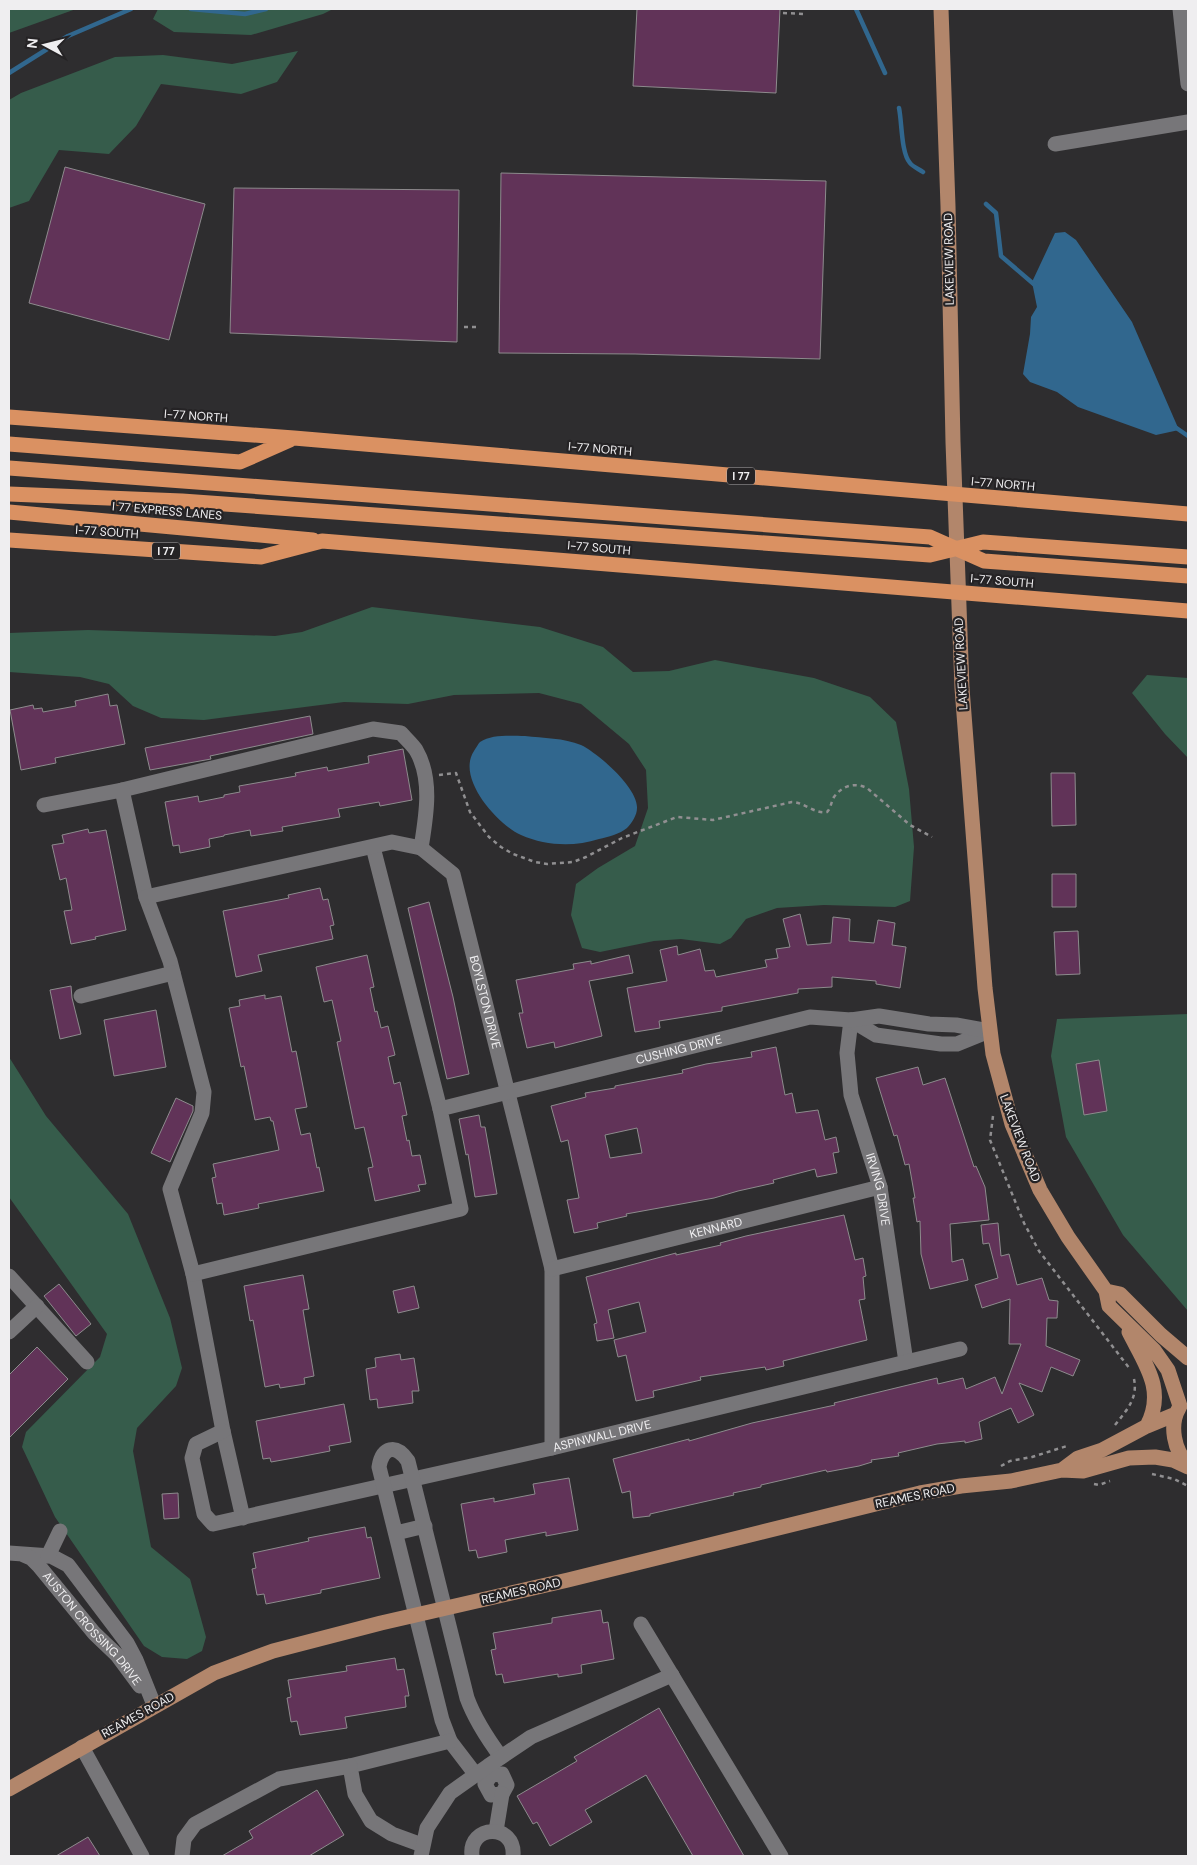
<svg xmlns="http://www.w3.org/2000/svg" width="1197" height="1865" viewBox="0 0 1197 1865" font-family="'DM Sans',sans-serif">
<style>
.green{fill:#365c4b}
.water{fill:#31678e}
.lines{fill:none;stroke-linecap:round;stroke-linejoin:round}
.stream{stroke:#31678e;stroke-width:4.5}
.building{fill:#613358;stroke:#8d8b8d;fill-rule:evenodd}
.path{stroke:#908f91;stroke-width:2.5;stroke-dasharray:4 4;stroke-linecap:butt}
.minor{stroke:#777679;stroke-width:15}
.major{stroke:#b2866b;stroke-width:15}
.highway{stroke:#da9162;stroke-width:15}
.labels{text-anchor:middle;dominant-baseline:central;stroke-width:4.5;stroke-linejoin:round;paint-order:stroke}
.shield{fill:#252325;stroke:#b2b1b3;stroke-width:1}
.shield-label{font-size:11px;font-weight:bold;fill:#efeef0}
.street-label{font-size:12px;fill:#efeef0;stroke:#252325}
</style>
<rect width="100%" height="100%" fill="#2e2d2f"/>
<path class="green" d="M9,9h67l-67,24z
M158,9h175l-10,5 -72,21 -77,-3 -21,-13z
M298,51l-21,31 -36,12 -80,-10 -25,42 -27,28 -50,-4 -30,51 -20,7v-108l12,-7 94,-36 48,-2 69,9z
M372,607l168,20 63,20 30,25 36,-1 46,-11 99,18 56,19 26,25 13,67 5,58 -4,54 -15,6 -71,-2 -47,3 -31,11 -15,19 -11,6 -39,-5 -27,2 -54,11 -18,-4 -11,-33 5,-31 22,-16 37,-22 13,-38 -2,-38 -17,-26 -48,-40 -42,-11 -85,2 -46,9 -64,-2 -140,18 -43,-2 -28,-12 -24,-22 -29,-7 -71,-5v-39l79,-3 187,6 27,-4z
M1147,675l41,3v80l-23,-24 -33,-41z
M1188,1014v297l-65,-76 -57,-98 -15,-81 6,-37z
M9,1057l37,59 82,98 42,104 12,50 -6,18 -39,42 -4,23 18,96 39,32 16,58 -4,14 -15,8 -25,-2 -18,-11 -89,-129 -33,-70 4,-15 74,-75 7,-23 -98,-137z"/>
<path class="water" d="M1065,232l11,8 56,82 47,108 -23,5 -78,-28 -21,-15 -27,-10 -7,-8 7,-40 1,-17 6,-10 -5,-25 23,-49z
M525,736c18,2 39,2 56,9 17,8 57,43 56,63 0,7 -5,15 -10,20 -7,6 -19,9 -28,11 -25,8 -53,7 -78,-4 -24,-11 -65,-57 -47,-84 2,-3 4,-7 6,-9 12,-8 31,-6 45,-6z"/>
<g class="lines">
<path class="stream" d="M191,9l54,5 21,-5
M856,9l29,64
M9,73l59,-37 63,-27
M899,108c3,14 2,45 11,55 3,4 9,6 13,9
M986,204l10,9 5,43 35,30
M1175,427l13,9"/>
</g>
<path class="building" d="M637,9h143l-4,84 -143,-7z
M65,167l140,37 -36,136 -140,-37z
M501,173l325,8 -6,178 -185,-5 -136,-1z
M234,188l225,2 -2,152 -227,-9z
M108,694l2,12 7,-1 8,39 -70,14 1,5 -35,7 -11,-60 23,-5 1,4 8,-1 1,4 33,-6 -1,-5z
M310,716l3,18 -103,22 1,3 -61,11 -5,-22z
M403,749l9,51 -32,6 -1,-4 -41,7 2,8 -58,10 1,4 -32,5 -1,-6 -26,5v1l-15,3 1,8 -30,6 -1,-8 -6,1 -8,-44 33,-6 1,6 25,-5v-2l16,-3 -1,-6 57,-10 -1,-3 32,-6 1,4 41,-8 -1,-7z
M1051,773h24l1,52 -24,1z
M88,829l1,4 17,-3 20,100 -31,7 1,2 -25,5 -7,-33 8,-1 -6,-32 -6,2 -8,-35 12,-2 -2,-8z
M1052,874h24v33h-24z
M320,888l3,12 5,-1 6,26 -4,1 3,13 -75,16 4,16 -26,6 -13,-66 66,-13 -1,-3z
M429,902l24,95 16,77 -22,5 -39,-171z
M800,914l7,31 24,-2 2,-26 17,2 -1,22 25,2 4,-23 17,3 -3,22 14,2 -6,41 -24,-4v-3l-44,-4v10l-34,2v4l-76,14v4l-63,10 1,7 -25,4 -8,-44 40,-7 -7,-31 17,-4 1,9 22,-6 5,22 9,-1 2,7 51,-10 -2,-7 13,-2 -2,-9 14,-2 -7,-28z
M1078,931l2,43 -24,1 -2,-43z
M367,955l7,32 -4,1 5,24 2,-1 4,17 7,-2 7,29 -7,2 6,27 6,-2 7,33 -5,1 5,25 2,-1 3,16 8,-1 6,29 -8,1 2,6 -45,10 -7,-33 5,-1 -9,-40 -9,2 -18,-87 4,-1 -9,-41 -8,2 -8,-35z
M629,955l4,18 -44,8 13,55 -47,12 -1,-6 -27,6 -8,-35h4l-7,-33 58,-11 -1,-5 18,-3v3z
M71,986l1,12 9,36 -21,5 -10,-49z
M265,995v4l16,-3 11,56 4,-1 11,56 -12,2 6,26 9,-2 7,35 2,-1 5,24 -66,13 1,4 -35,7 -2,-12 -5,1 -5,-26 4,-1 -3,-13 66,-14 -6,-29h-2l-1,-4 -15,3 -11,-54 -3,1 -12,-59 11,-2 -1,-6z
M156,1010l10,57 -52,9 -10,-56z
M776,1047l9,48 7,-2 4,20 22,-3 7,30 11,-3 3,15 -6,1 4,20 -20,4 -2,-8 -42,11 1,3 -36,8 -24,7 -88,16 1,2 -30,7 1,5 -24,5 -7,-33 12,-2 -11,-58 -7,2 -10,-36 35,-9 -1,-4 30,-5v-2l68,-13 -1,-3 24,-6 46,-7 -1,-5zM637,1128l5,25 -32,5 -5,-23z
M1099,1060l8,51 -23,4 -8,-51z
M918,1067l5,18 22,-7 29,89 2,-1 9,21 4,33 -39,4 2,38 11,-3 5,21 -38,9 -9,-35 -1,-33 -3,1 -4,-24h2l-6,-34 -4,1 -8,-30 -3,1 -18,-58z
M176,1098l17,8v5l-23,51 -19,-9z
M479,1115l2,12h4l12,67 -22,3 -7,-43 -2,1 -7,-36z
M844,1215l11,45 8,-2 3,18 -3,1 2,22 -6,1 8,40 -84,21 1,5 -18,4 -1,-3 -65,10 1,3 -48,11 1,6 -18,4 -10,-46 -8,2 -4,-17 32,-8 -7,-30 -31,8 6,28 -17,3 -3,-17 3,-1 -11,-46 90,-24v2l45,-10 -1,-2 26,-7z
M998,1223l3,33 8,-2 8,31 25,-7 7,22 9,1 -1,17h-10l-1,28 34,14 -7,16 -22,-9 -9,25 -23,-9 15,32 -16,8 -7,-15 -32,14 3,17 -17,4v-2l-28,3 -39,9 1,3 -28,4 1,2 -13,4 -32,6 -1,-2 -65,15v2l-28,6 1,2 -84,19v2l-17,2 -3,-27 -8,2 -9,-34 76,-20v2l63,-18 83,-18 -1,-2 103,-25 1,6 25,-6 3,11 29,-12 7,17 19,-50h-12l1,-45 -28,9 -7,-23 23,-7 -9,-35 -6,1 -2,-19z
M303,1275l6,34 -6,1 11,66 -10,2 1,6 -25,4 -1,-4 -14,3 -12,-67 -3,1 -6,-35z
M59,1284l32,40 -15,12 -32,-40z
M414,1286l5,22 -21,5 -5,-22z
M37,1347l31,32 -59,59v-63z
M400,1354l1,6 13,-2 5,33h-7l1,12 -35,5 -1,-9 -7,1 -4,-31 10,-2 -1,-9z
M344,1404l7,38 -22,4 1,5 -31,6 -28,5 -1,-4 -7,1 -7,-38z
M569,1478l9,52 -32,6v-4l-41,8 2,12 -29,6 -2,-8 -7,1 -8,-47 33,-6v4l41,-8 -2,-10z
M178,1493l1,25 -15,1 -2,-25z
M365,1527l2,11 4,-1 9,41 -59,12v3l-55,11 -2,-10 -7,1 -5,-26 4,-1 -3,-15 56,-12 -1,-3z
M601,1610l2,13 5,-1 6,37 -33,6 1,8 -24,4v-3l-54,9 -2,-9 -6,1 -5,-25 5,-1 -3,-16 59,-10v-5z
M395,1658l2,12 7,-1 5,27h-4l1,11 -61,10 2,11 -47,7 -3,-14 -6,1 -4,-24 4,-1 -3,-17 59,-9 -1,-5z
M659,1708l85,148h-51l-47,-81 -61,35 7,12 -42,24 -13,-24 -4,2 -16,-28 60,-35 -3,-4z
M317,1790l27,45 -35,21h-87l31,-18 -4,-7z
M88,1837l12,19h-44z"/>
<g class="lines">
<path class="path" d="M783,13l22,1
M464,327h16
M439,775l17,-2 14,39 19,25 12,10 12,7 22,8 12,2 26,-2 13,-5 36,-19 55,-21 36,3 79,-18c12,0 22,12 35,10 4,-4 4,-10 7,-15 8,-11 20,-15 33,-9l43,37 22,12
M993,1116l-3,24 34,83 15,28 91,118
M1115,1425c12,-15 23,-27 19,-46
M1001,1466l9,-5 22,-4 35,-11
M1152,1474l22,5 14,7
M1094,1484l5,1 11,-4"/>
<g class="minor">
<path d="M1180,9l8,75"/>
<path d="M1055,144l133,-22"/>
<path d="M122,790l251,-61 28,4c4,5 11,11 15,17 17,29 10,67 5,98"/>
<path d="M44,805l78,-15 24,107 24,64 34,131 -2,21 -32,76 23,85 30,157 20,87"/>
<path d="M373,847l67,262"/>
<path id="s1" d="M146,897l246,-55 29,6 32,26 99,395v179"/>
<path d="M81,996l92,-23"/>
<path id="s2" d="M851,1020l-4,33 4,42 29,92 26,175"/>
<path d="M851,1020l25,15 65,9h16l32,-13"/>
<path id="s3" d="M552,1269l328,-82"/>
<path id="s4" d="M193,1274l268,-65 -21,-100 370,-92 41,3 28,-4 50,8 27,1 33,6"/>
<path d="M9,1276l78,86"/>
<path d="M9,1332l28,-26"/>
<path id="s5" d="M223,1431l-27,13 -4,14 12,56 9,10 339,-76 408,-99"/>
<path d="M396,1533l29,-7"/>
<path d="M9,1553l42,3 17,9 59,78 9,17 18,45"/>
<path id="s6" d="M24,1555l7,3 8,8 55,67 23,22 23,31"/>
<path d="M48,1556l12,-25"/>
<path d="M641,1624l140,232"/>
<path d="M82,1747l60,109"/>
<path d="M502,1774l5,11 -5,9 -11,1 -6,-11 6,-9z"/>
<path d="M476,1775l-26,-34 -8,-21 -63,-253c3,-20 17,-24 29,-6l59,237c8,22 20,40 34,59"/>
<path d="M496,1831l6,-37"/>
<path d="M422,1845l-30,-11 -21,-13 -16,-27 -5,-28 100,-25"/>
<path d="M182,1856l2,-17 11,-15 84,-45 71,-13"/>
<path d="M421,1856l6,-28 23,-35 38,-27 43,-29 141,-62"/>
<path d="M472,1856c-4,-32 44,-33 41,0"/>
</g>
<path class="major" d="M941,9l7,197 5,236 9,246 23,300 8,66 19,70 28,66 28,47 38,54 3,15 45,44 14,20 12,36
M1106,1291l14,3 41,41 27,23
M1129,1332c16,32 37,58 18,94
M1179,1408c-10,17 -5,43 9,56
M1062,1470l16,-12 24,-8 45,-24 29,-12
M9,1789l205,-116 59,-22 108,-28 187,-43 352,-87 41,-7 50,-5 51,-11 21,1 46,-13 26,-1 18,3 15,7"/>
<path class="highway" d="M9,417l285,21 894,76
M9,444l231,18 50,-22
M9,468l921,69 54,24 204,15
M9,494l173,7 748,54 53,-13 205,15
M9,512l304,28
M9,540l252,17 61,-16 866,70"/>
</g>
<g class="labels">
<g class="shield">
<rect x="727" y="467.5" width="28" height="17" rx="4"/>
<rect x="152" y="542.5" width="28" height="17" rx="4"/>
</g>
<g class="shield-label">
<text x="741" y="476">I 77</text>
<text x="166" y="551">I 77</text>
</g>
<g class="street-label">
<text transform="translate(949 259) rotate(-91)">LAKEVIEW ROAD</text>
<text transform="translate(196 416) rotate(4)">I-77 NORTH</text>
<text transform="translate(600 449) rotate(5)">I-77 NORTH</text>
<text transform="translate(1003 484) rotate(5)">I-77 NORTH</text>
<text transform="translate(167 511) rotate(5)">I 77 EXPRESS LANES</text>
<text transform="translate(107 532) rotate(4)">I-77 SOUTH</text>
<text transform="translate(599 548) rotate(5)">I-77 SOUTH</text>
<text transform="translate(1002 581) rotate(5)">I-77 SOUTH</text>
<text transform="translate(961 664) rotate(-93)">LAKEVIEW ROAD</text>
<text stroke="none"><textPath href="#s1" startOffset="455">BOYLSTON DRIVE</textPath></text>
<text stroke="none"><textPath href="#s4" startOffset="624">CUSHING DRIVE</textPath></text>
<text transform="translate(1020 1138) rotate(69)">LAKEVIEW ROAD</text>
<text stroke="none"><textPath href="#s2" startOffset="174">IRVING DRIVE</textPath></text>
<text stroke="none"><textPath href="#s3" startOffset="169">KENNARD</textPath></text>
<text stroke="none"><textPath href="#s5" startOffset="514">ASPINWALL DRIVE</textPath></text>
<text transform="translate(915 1496) rotate(-12)">REAMES ROAD</text>
<text transform="translate(521 1591) rotate(-13)">REAMES ROAD</text>
<text stroke="none"><textPath href="#s6" startOffset="101">AUSTON CROSSING DRIVE</textPath></text>
<text transform="translate(138 1715) rotate(-29)">REAMES ROAD</text>
</g>
</g>
<rect width="1197" height="1865" fill="none" stroke="#efeef0" stroke-width="20"/>
<g transform="translate(45 45) rotate(277)" stroke="#252325" stroke-width="4" paint-order="stroke">
<path d="M0-4L9 19L0 12L-9 19Z" fill="#efeef0"/>
<text y="-8" font-size="14" font-weight="bold" text-anchor="middle" fill="#efeef0">N</text>
</g>
</svg>
